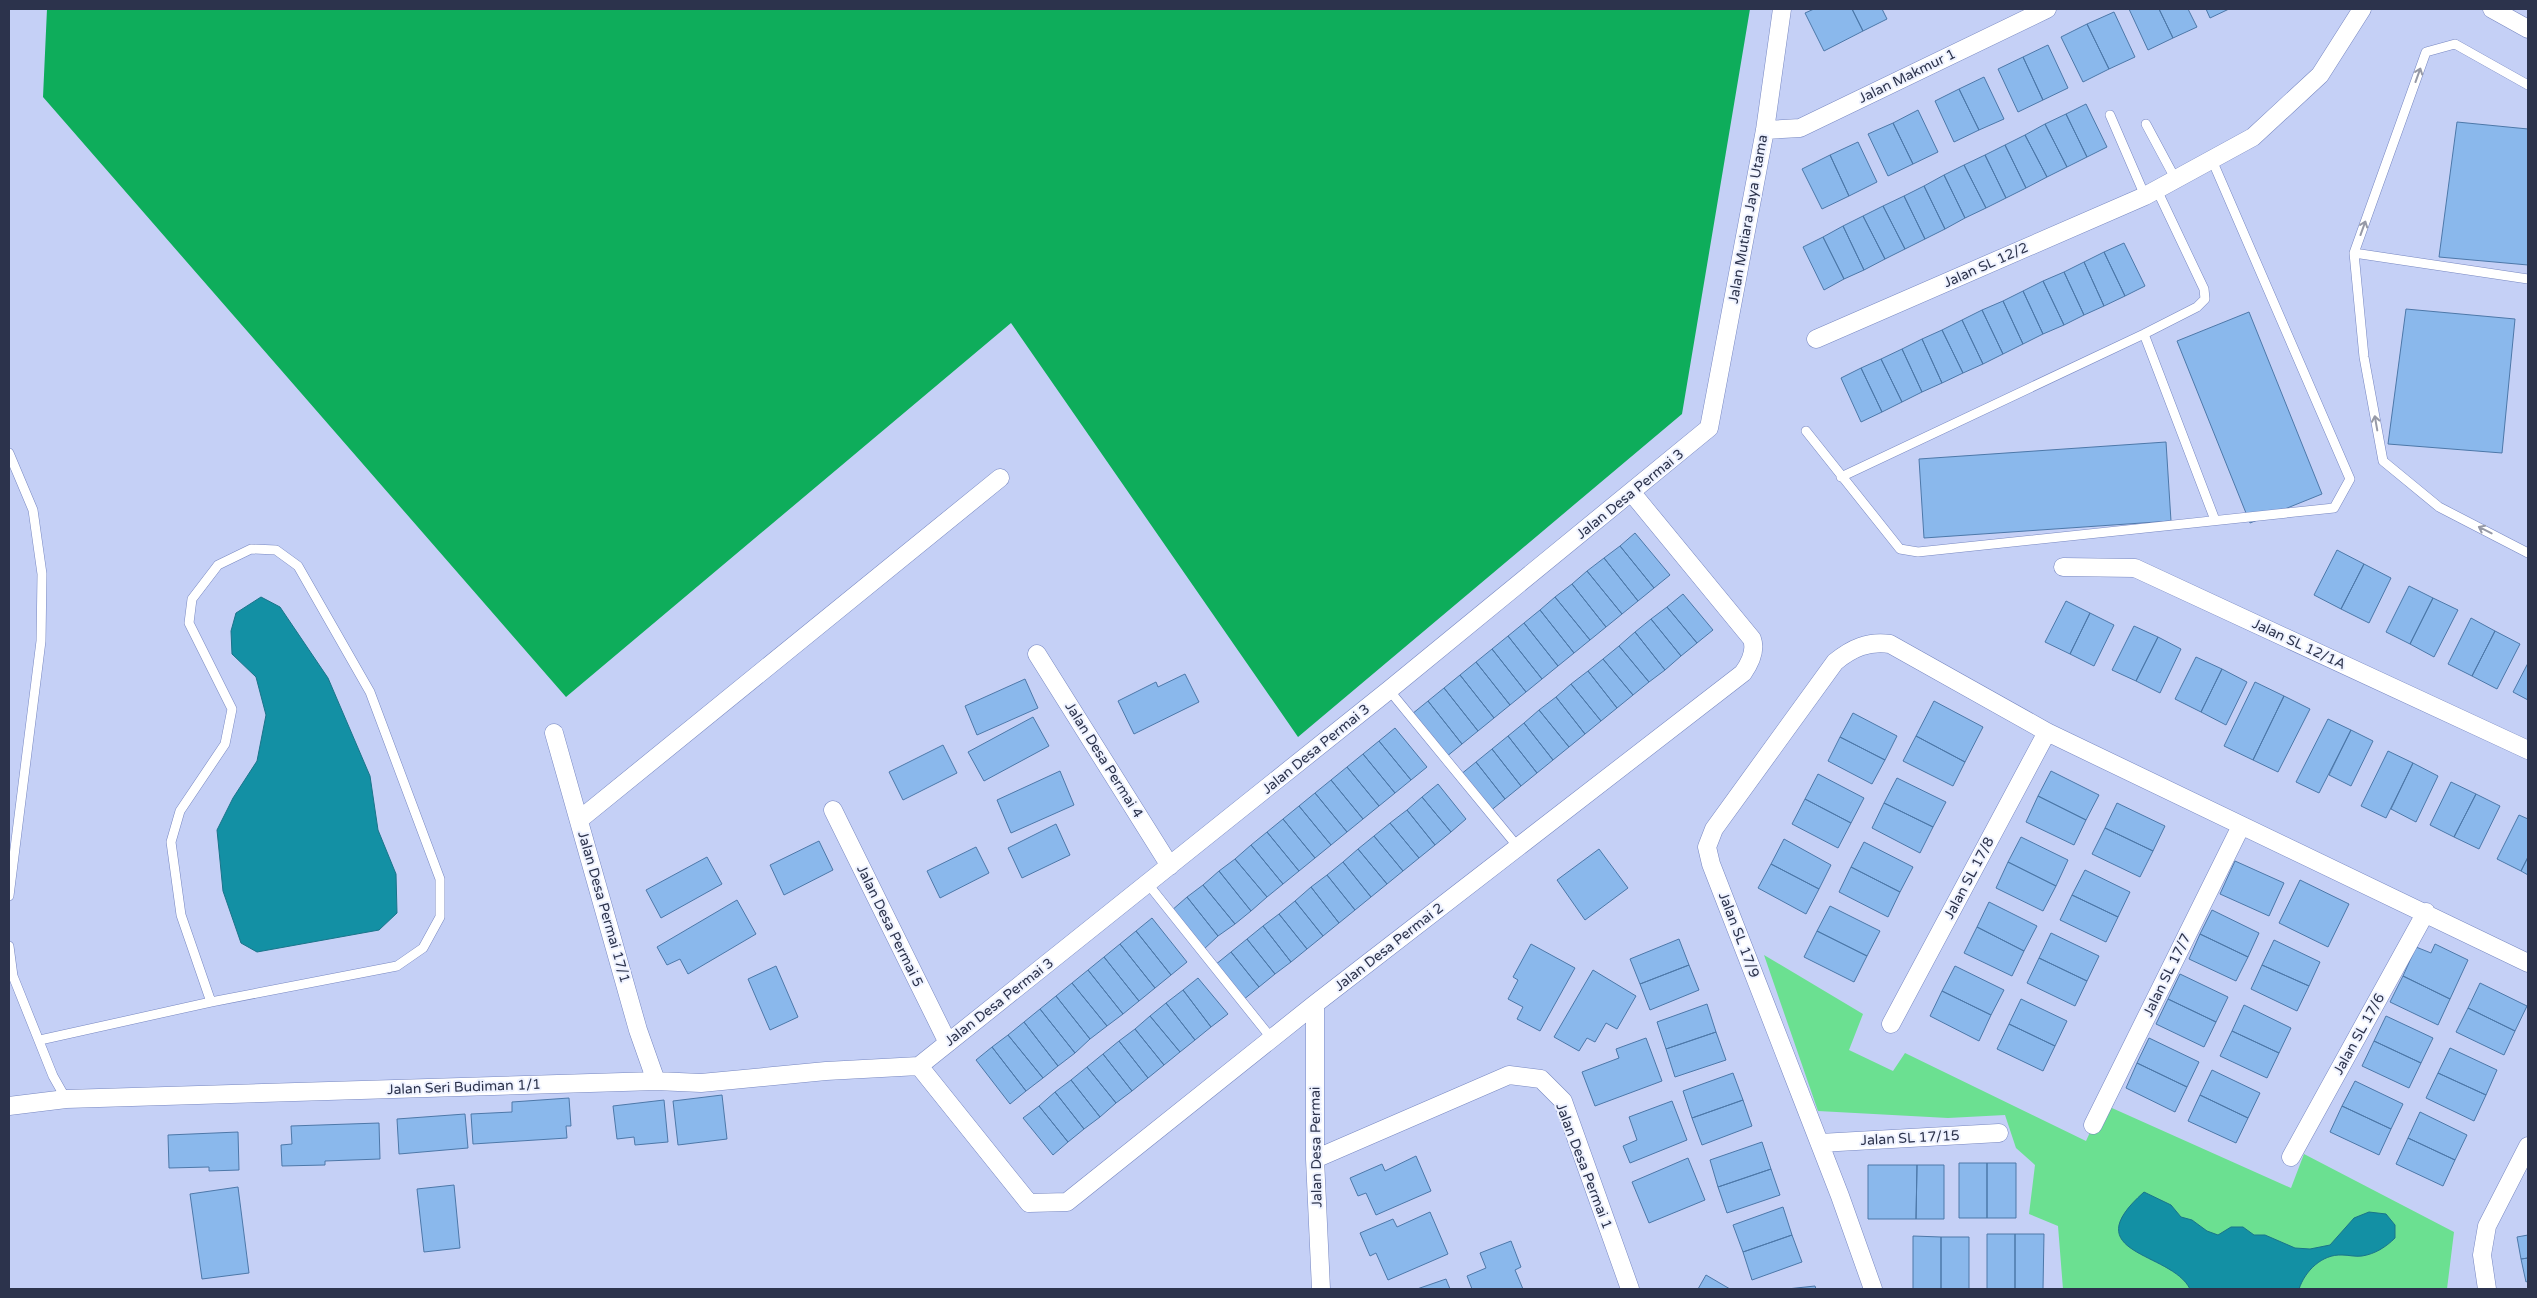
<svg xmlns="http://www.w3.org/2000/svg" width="2537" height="1298" viewBox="0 0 2537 1298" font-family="'Varela Round',sans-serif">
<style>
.green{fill:#6be091}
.forest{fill:#0ead5b}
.water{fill:#1390a4;stroke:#1a748a}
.building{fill:#8ab8ec;stroke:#4d78a9}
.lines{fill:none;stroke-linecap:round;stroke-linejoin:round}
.lane-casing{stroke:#7787c1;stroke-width:10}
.street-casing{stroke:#7787c1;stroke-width:19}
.lane{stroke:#fff;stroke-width:9}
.street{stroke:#fff;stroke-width:18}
.oneway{stroke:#9699a6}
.labels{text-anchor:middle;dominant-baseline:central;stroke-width:4;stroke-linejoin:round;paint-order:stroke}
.street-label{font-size:14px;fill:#2c334c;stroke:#eef2ff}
</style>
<rect width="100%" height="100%" fill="#c5d0f6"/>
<path class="green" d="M1764,955l99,59 -14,36 44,21 12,-18 181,88 17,-37 188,84 13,-34 150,78 -7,57h-384l-5,-63 -29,-12 6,-49 -19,-17 -11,-33 -57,3 -130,-7z"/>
<path class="forest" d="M47,9h1703l-68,405 -384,323 -287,-414 -445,374 -523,-600z"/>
<path class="water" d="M261,597l19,10 48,71 42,98 8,54 18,44 1,39 -18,17 -122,22 -16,-9 -18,-52 -6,-61 16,-32 24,-37 9,-46 -10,-38 -24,-23 -1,-23 5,-18z
M2144,1192l27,13 10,12 11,3 15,11 11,4 13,-8h12l11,8h11l30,13 15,1 20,-4 24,-27 15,-6 17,2 9,11v13c-9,9 -20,16 -33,18 -7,1 -13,-1 -20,-1 -20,-1 -37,16 -43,34h-109c-19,-38 -117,-34 -46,-97z"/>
<path class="building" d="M1814,9h38l11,22 -39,20 -19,-38z
M1852,9h30l5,10 -24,12z
M2129,9h30l14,29 -25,12z
M2159,9h29l9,18 -24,11z
M2206,9h23l-19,9z
M2114,12l21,45 -26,12 -22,-45z
M2087,24l22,45 -26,13 -22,-45z
M2048,45l20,43 -25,12 -20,-43z
M2023,57l20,43 -25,12 -20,-43z
M1984,77l20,42 -25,11 -20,-41z
M1959,89l20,41 -25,12 -19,-41z
M2086,104l21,43 -20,10 -21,-43z
M1918,110l20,42 -25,12 -20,-41z
M2066,114l21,43 -20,10 -22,-43z
M2457,122l71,7v136l-89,-8z
M1893,123l20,41 -25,12 -20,-42z
M2045,124l22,43 -20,10 -22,-42z
M2025,135l22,42 -21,11 -21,-43z
M1858,142l19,40 -28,14 -19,-41z
M2005,145l21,43 -20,10 -21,-43z
M1830,155l19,41 -27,13 -20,-40z
M1985,155l21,43 -20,10 -22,-43z
M1964,165l22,43 -21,10 -21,-43z
M1944,175l21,43 -20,11 -21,-43z
M1924,186l21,43 -20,10 -21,-43z
M1904,196l21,43 -20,10 -22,-43z
M1883,206l22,43 -20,10 -22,-43z
M1863,216l22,43 -21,11 -21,-44z
M1843,226l21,44 -20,9 -21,-42z
M1823,237l21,42 -20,11 -21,-43z
M2124,243l21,43 -20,10 -21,-44z
M2104,252l21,44 -21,10 -20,-44z
M2084,262l20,44 -20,9 -20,-43z
M2064,272l20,43 -20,10 -21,-44z
M2043,281l21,44 -21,9 -20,-43z
M2023,291l20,43 -20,10 -20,-43z
M2003,301l20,43 -20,10 -21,-44z
M2406,309l109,10 -13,134 -114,-9z
M1982,310l21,44 -20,10 -21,-44z
M2249,312l73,182 -72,29 -73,-182z
M1962,320l21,44 -20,9 -21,-43z
M1942,330l21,43 -21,10 -20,-44z
M1922,339l20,44 -20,9 -20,-43z
M1902,349l20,43 -20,10 -21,-43z
M1881,359l21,43 -20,10 -21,-44z
M1861,368l21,44 -21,10 -20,-44z
M2166,442l5,79 -247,17 -5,-79z
M1635,533l35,42 -16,13 -34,-42z
M1620,546l34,42 -16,13 -34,-43z
M2337,550l27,14 -23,45 -27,-14z
M1604,558l34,43 -16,13 -35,-43z
M2364,564l27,14 -22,45 -28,-14z
M1587,571l35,43 -16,13 -34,-43z
M1572,584l34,43 -16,13 -35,-43z
M2409,586l24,12 -23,46 -24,-12z
M1683,594l30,36 -16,13 -30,-36z
M1555,597l35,43 -16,13 -34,-43z
M2433,598l25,12 -24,47 -24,-13z
M2066,601l24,12 -20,41 -25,-12z
M1667,607l30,36 -16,13 -30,-37z
M1540,610l34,43 -16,13 -34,-43z
M2090,613l24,12 -20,41 -24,-12z
M2471,618l24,13 -23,45 -24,-12z
M1651,619l30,37 -16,14 -30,-38z
M1524,623l34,43 -16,13 -34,-43z
M2134,626l24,11 -22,44 -24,-11z
M2495,631l25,13 -23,45 -25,-13z
M1635,632l30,38 -16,12 -30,-36z
M1508,636l34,43 -16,13 -34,-43z
M2158,637l23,12 -21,44 -24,-12z
M1619,646l30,36 -16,13 -30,-36z
M1492,649l34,43 -16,13 -34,-43z
M2196,657l26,12 -21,43 -26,-13z
M1603,659l30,36 -16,13 -29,-37z
M1476,662l34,43 -16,13 -34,-43z
M2528,663v37l-15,-8z
M2222,669l25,13 -21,43 -25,-13z
M1588,671l29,37 -16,13 -30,-37z
M1185,674l14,28 -65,32 -16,-33 38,-19 2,5z
M1460,675l34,43 -16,13 -34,-43z
M1025,679l13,29 -61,27 -12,-29z
M2255,682l29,14 -31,64 -29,-14z
M1571,684l30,37 -16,13 -29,-37z
M1444,688l34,43 -16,13 -34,-43z
M2284,696l26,13 -32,63 -25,-12z
M1556,697l29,37 -16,13 -30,-37z
M1428,701l34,43 -16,13 -34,-43z
M1934,701l49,26 -18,35 -49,-26z
M1539,710l30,37 -16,13 -29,-37z
M1853,713l44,23 -12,24 -45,-23z
M1033,717l16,29 -65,35 -16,-29z
M2328,719l23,11 -32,63 -23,-11z
M1524,723l29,37 -16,13 -29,-37z
M1395,728l32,39 -16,13 -32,-39z
M2351,730l22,11 -22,45 -22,-11z
M1508,736l29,37 -16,13 -29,-37z
M1916,736l49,26 -12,24 -50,-25z
M1840,737l45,23 -13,24 -44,-23z
M1379,741l32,39 -16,13 -32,-39z
M943,745l14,28 -54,27 -14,-28z
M1492,749l29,37 -16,13 -29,-37z
M2388,751l25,12 -27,55 -25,-12z
M1363,754l32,39 -16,13 -32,-39z
M1476,762l29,37 -16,13 -29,-37z
M2413,763l25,13 -22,46 -25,-13z
M1347,767l32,39 -16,13 -32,-39z
M1060,771l14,34 -63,28 -14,-33z
M2051,771l48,24 -13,25 -48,-24z
M1818,774l46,24 -13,25 -46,-24z
M1897,778l49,24 -13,25 -49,-24z
M1331,780l32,39 -16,13 -32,-39z
M2451,782l25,12 -22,43 -24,-12z
M1438,784l28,35 -15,13 -29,-35z
M1315,793l32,39 -16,13 -32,-39z
M2476,794l24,12 -21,43 -25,-12z
M2038,796l48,24 -12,25 -48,-23z
M1422,797l29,35 -16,13 -28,-35z
M1805,799l46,24 -13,25 -46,-24z
M1884,803l49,24 -13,26 -48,-25z
M2117,803l48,23 -12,25 -48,-23z
M1299,806l32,39 -16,13 -32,-39z
M1407,810l28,35 -16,13 -29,-35z
M2519,815l9,4v38l-7,14 -24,-12z
M1283,819l32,39 -16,13 -32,-39z
M1390,823l29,35 -16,13 -29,-35z
M1056,824l14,31 -48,23 -14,-30z
M2105,828l48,23 -13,26 -48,-23z
M1267,832l32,39 -16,13 -32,-39z
M1374,836l29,35 -16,13 -29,-35z
M2021,837l47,23 -12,26 -48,-24z
M1784,839l47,26 -12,24 -48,-25z
M819,841l14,29 -49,25 -14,-30z
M1864,842l49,25 -13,25 -49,-25z
M1251,845l32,39 -16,13 -32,-38z
M976,847l13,26 -49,25 -13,-27z
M1358,849l29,35 -16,13 -28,-35z
M1599,849l29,39 -43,32 -28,-40z
M707,857l15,27 -61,34 -15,-28z
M2528,857v18l-7,-4z
M1235,859l32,38 -16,14 -32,-40z
M2235,861l49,22 -15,33 -49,-22z
M1343,862l28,35 -16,13 -28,-35z
M2008,862l48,24 -13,25 -47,-23z
M1771,864l48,25 -13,25 -48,-26z
M1851,867l49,25 -12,25 -49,-25z
M2085,870l45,22 -12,25 -46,-22z
M1219,871l32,40 -16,13 -32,-39z
M1327,875l28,35 -16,13 -28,-36z
M2300,880l49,24 -21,43 -49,-24z
M1203,885l32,39 -17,12 -31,-39z
M1311,887l28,36 -16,13 -28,-35z
M2072,895l46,22 -12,25 -46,-22z
M1187,897l31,39 -15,14 -32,-39z
M737,900l19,34 -68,40 -8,-15 -13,6 -10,-18z
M1295,901l28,35 -16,13 -28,-35z
M1989,902l48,24 -13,25 -47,-24z
M1830,906l50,25 -13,25 -50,-25z
M2212,910l47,23 -11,24 -48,-23z
M1279,914l28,35 -16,13 -28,-36z
M1152,918l35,44 -16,13 -35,-44z
M1263,926l28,36 -16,12 -28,-35z
M1977,927l47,24 -12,25 -48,-23z
M1136,931l35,44 -16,13 -35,-44z
M1817,931l50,25 -13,26 -50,-25z
M2051,933l48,23 -12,25 -48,-23z
M2200,934l48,23 -12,24 -47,-22z
M1247,939l28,35 -16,13 -28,-35z
M1679,939l10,26 -49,19 -10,-25z
M2274,940l46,22 -11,24 -47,-21z
M1120,944l35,44 -16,13 -35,-44z
M1531,944l44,24 -35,63 -23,-12 6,-12 -15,-8 10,-19 -5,-3z
M2435,944l33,16 -18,39 -47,-23 13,-29 15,6z
M1231,952l28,35 -16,13 -28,-35z
M1104,957l35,44 -16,13 -35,-44z
M2039,958l48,23 -12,25 -48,-23z
M1689,965l10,25 -49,20 -10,-26z
M2262,965l47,21 -12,25 -46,-22z
M776,966l22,51 -28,13 -22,-51z
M1955,966l49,24 -13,25 -49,-24z
M1088,970l35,44 -16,12 -35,-43z
M1593,970l43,26 -19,33 -11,-6 -11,19 -8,-4 -8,13 -25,-14z
M2180,974l48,23 -12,25 -48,-23z
M2403,976l47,23 -12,26 -48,-23z
M1198,978l30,36 -17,13 -28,-37z
M1072,983l35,43 -17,13 -34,-43z
M2480,983l47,23 -12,25 -47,-23z
M1183,990l28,37 -16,13 -29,-37z
M1942,991l49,24 -12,26 -49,-25z
M1056,996l34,43 -15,14 -35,-44z
M2021,999l46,22 -12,25 -46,-22z
M2168,999l48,23 -12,25 -48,-23z
M1166,1003l29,37 -15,12 -30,-36z
M1707,1004l9,28 -50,17 -9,-27z
M2244,1005l47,23 -12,25 -47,-22z
M2468,1008l47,23 -11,24 -48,-23z
M1040,1009l35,44 -17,13 -34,-44z
M1150,1016l30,36 -16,13 -29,-36z
M2386,1016l47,22 -12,25 -47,-22z
M1024,1022l34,44 -15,12 -35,-43z
M2009,1024l46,22 -12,25 -46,-22z
M1135,1029l29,36 -16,13 -29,-37z
M2232,1031l47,22 -12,25 -47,-22z
M1716,1032l10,28 -51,17 -9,-28z
M1008,1035l35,43 -17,13 -34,-44z
M1646,1038l16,43 -67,25 -13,-34 37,-14 -3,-9z
M2149,1038l50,24 -12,25 -50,-24z
M1119,1041l29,37 -16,13 -29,-37z
M2374,1041l47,22 -12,25 -47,-22z
M992,1047l34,44 -16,13 -34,-44z
M2450,1048l47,22 -11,25 -48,-22z
M1103,1054l29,37 -16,12 -29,-36z
M2137,1063l50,24 -12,25 -49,-24z
M1087,1067l29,36 -16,14 -29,-37z
M2212,1070l48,23 -12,25 -48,-23z
M1733,1073l10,27 -51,18 -9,-27z
M2438,1073l48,22 -12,26 -48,-23z
M1071,1080l29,37 -16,12 -29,-37z
M2355,1081l48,23 -12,25 -49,-23z
M1055,1092l29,37 -16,13 -29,-36z
M722,1095l5,44 -49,6 -5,-44z
M2200,1095l48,23 -12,25 -48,-22z
M569,1098l2,28h-5l1,12 -94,6 -2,-30 41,-2v-10z
M664,1100l4,42 -33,3 -1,-8 -17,2 -4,-33z
M1743,1100l9,26 -50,19 -10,-27z
M1672,1101l15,39 -57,23 -7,-17 14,-6 -8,-23z
M1039,1106l29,36 -15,13 -30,-37z
M2342,1106l49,23 -12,26 -49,-23z
M2420,1112l47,23 -12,25 -47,-22z
M465,1114l3,34 -69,6 -2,-35z
M379,1123l1,36 -55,2v4l-43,1 -1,-21 11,-1 -1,-18z
M238,1132l1,38 -30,1v-4l-40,1 -1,-33z
M2408,1138l47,22 -12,26 -47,-22z
M1762,1142l9,27 -53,18 -8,-27z
M1416,1156l15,35 -55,24 -10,-22 -8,3 -8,-18 32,-14 3,7z
M1688,1158l17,42 -56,23 -17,-41z
M1959,1163h28v55h-28z
M1987,1163h29v55h-29z
M1868,1165h49l-1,54h-48z
M1917,1165h27v54h-28z
M1771,1169l9,26 -53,18 -9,-26z
M454,1185l6,63 -36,4 -7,-63z
M238,1187l11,86 -47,6 -12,-85z
M1783,1207l9,28 -49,17 -10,-27z
M1430,1212l18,42 -60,26 -12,-27 -6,3 -10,-23 33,-14 4,8z
M1987,1234h28v55h-28z
M2015,1234h29l-1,55h-28z
M1792,1235l10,27 -50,18 -9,-28z
M2528,1235v23l-7,1 -4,-22z
M1913,1236l28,1v52h-28z
M1941,1237h28v52h-28z
M1511,1241l10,26 -6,3 8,19h-51l-5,-13 19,-8 -6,-15z
M2528,1258v23l-2,1 -5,-23z
M1706,1275l24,14h-32z
M1446,1279l4,10h-33z
M1815,1286l1,3h-29z"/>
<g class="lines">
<defs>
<path id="lane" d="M2528,85l-73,-41 -29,8 -72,201 10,104 19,104 56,46 89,46
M2110,115l35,81
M2146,124l30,56
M2354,253l174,26
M2144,334l71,186
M1806,431l94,118 18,3 416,-44 16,-29 -138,-319
M9,453l24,57 9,64 -1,67 -32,255
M1841,477l303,-143 53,-27 8,-8 -1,-10 -47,-99
M1389,690l129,157
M1148,884l124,155
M9,946l4,30 40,100 13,23
M40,1040l171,-38 186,-36 26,-18 17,-31v-38l-70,-187 -72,-126 -22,-16 -25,-1 -33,16 -26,34 -3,24 43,86 -7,35 -45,67 -9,31 10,73 30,87"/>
<path id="street" d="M2492,9l36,20
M1765,130l35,-2 247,-119
M1816,339l329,-143 108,-59 67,-62 42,-66
M2063,567l72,1 393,182
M1037,654l133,212
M554,733l84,297 18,51
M833,810l115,233
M579,820l421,-342
M1315,1004v155l6,130
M1891,1024l156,-292
M919,1066l470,-376 320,-262 56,-298 17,-121
M919,1066l110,137 38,-1 248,-198 428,-331c7,-10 13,-23 9,-34l-120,-146
M9,1106l57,-7 590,-18 45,2 125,-12 93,-5
M2093,1125l148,-299
M1820,1143l179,-10
M2291,1157l135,-245
M1315,1159l194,-84 32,4 22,22 67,188
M1873,1289l-33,-93 -129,-332 -4,-17 7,-18 121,-167c17,-14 33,-21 55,-18l157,88 481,231
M2487,1289l-5,-34 5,-29 41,-80"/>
</defs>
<use href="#lane" class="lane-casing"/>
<use href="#street" class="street-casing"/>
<use href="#lane" class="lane"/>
<use href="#street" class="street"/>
</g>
<defs><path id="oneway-shaft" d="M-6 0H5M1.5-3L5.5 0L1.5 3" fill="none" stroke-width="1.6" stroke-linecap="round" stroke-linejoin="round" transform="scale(1.25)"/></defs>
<g class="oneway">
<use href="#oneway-shaft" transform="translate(2418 75) rotate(-70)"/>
<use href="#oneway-shaft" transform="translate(2363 228) rotate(-70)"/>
<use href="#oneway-shaft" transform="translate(2376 423) rotate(-100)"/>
<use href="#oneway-shaft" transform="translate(2485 530) rotate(-153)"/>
</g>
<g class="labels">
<g class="street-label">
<text transform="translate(1907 76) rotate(-26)">Jalan Makmur 1</text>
<text transform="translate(1748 219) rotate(-80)">Jalan Mutiara Jaya Utama</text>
<text transform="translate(1986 265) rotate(-24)">Jalan SL 12/2</text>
<text transform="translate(1630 494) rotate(-39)">Jalan Desa Permai 3</text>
<text transform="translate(2299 644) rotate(25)">Jalan SL 12/1A</text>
<text transform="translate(1316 749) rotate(-39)">Jalan Desa Permai 3</text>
<text transform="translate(1104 760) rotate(58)">Jalan Desa Permai 4</text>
<text transform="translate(1969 878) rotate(-62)">Jalan SL 17/8</text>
<text transform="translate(604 907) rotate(74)">Jalan Desa Permai 17/1</text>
<text transform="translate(890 926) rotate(64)">Jalan Desa Permai 5</text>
<text transform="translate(1739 935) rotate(69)">Jalan SL 17/9</text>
<text transform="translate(1389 947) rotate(-38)">Jalan Desa Permai 2</text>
<text transform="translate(2167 975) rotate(-64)">Jalan SL 17/7</text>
<text transform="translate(999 1002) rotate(-38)">Jalan Desa Permai 3</text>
<text transform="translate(2359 1034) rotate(-61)">Jalan SL 17/6</text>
<text transform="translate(464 1087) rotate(-2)">Jalan Seri Budiman 1/1</text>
<text transform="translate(1910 1138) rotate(-3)">Jalan SL 17/15</text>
<text transform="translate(1316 1147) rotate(-91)">Jalan Desa Permai</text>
<text transform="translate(1584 1166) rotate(69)">Jalan Desa Permai 1</text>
</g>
</g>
<rect width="2537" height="1298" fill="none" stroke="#2c334c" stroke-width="20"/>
</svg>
